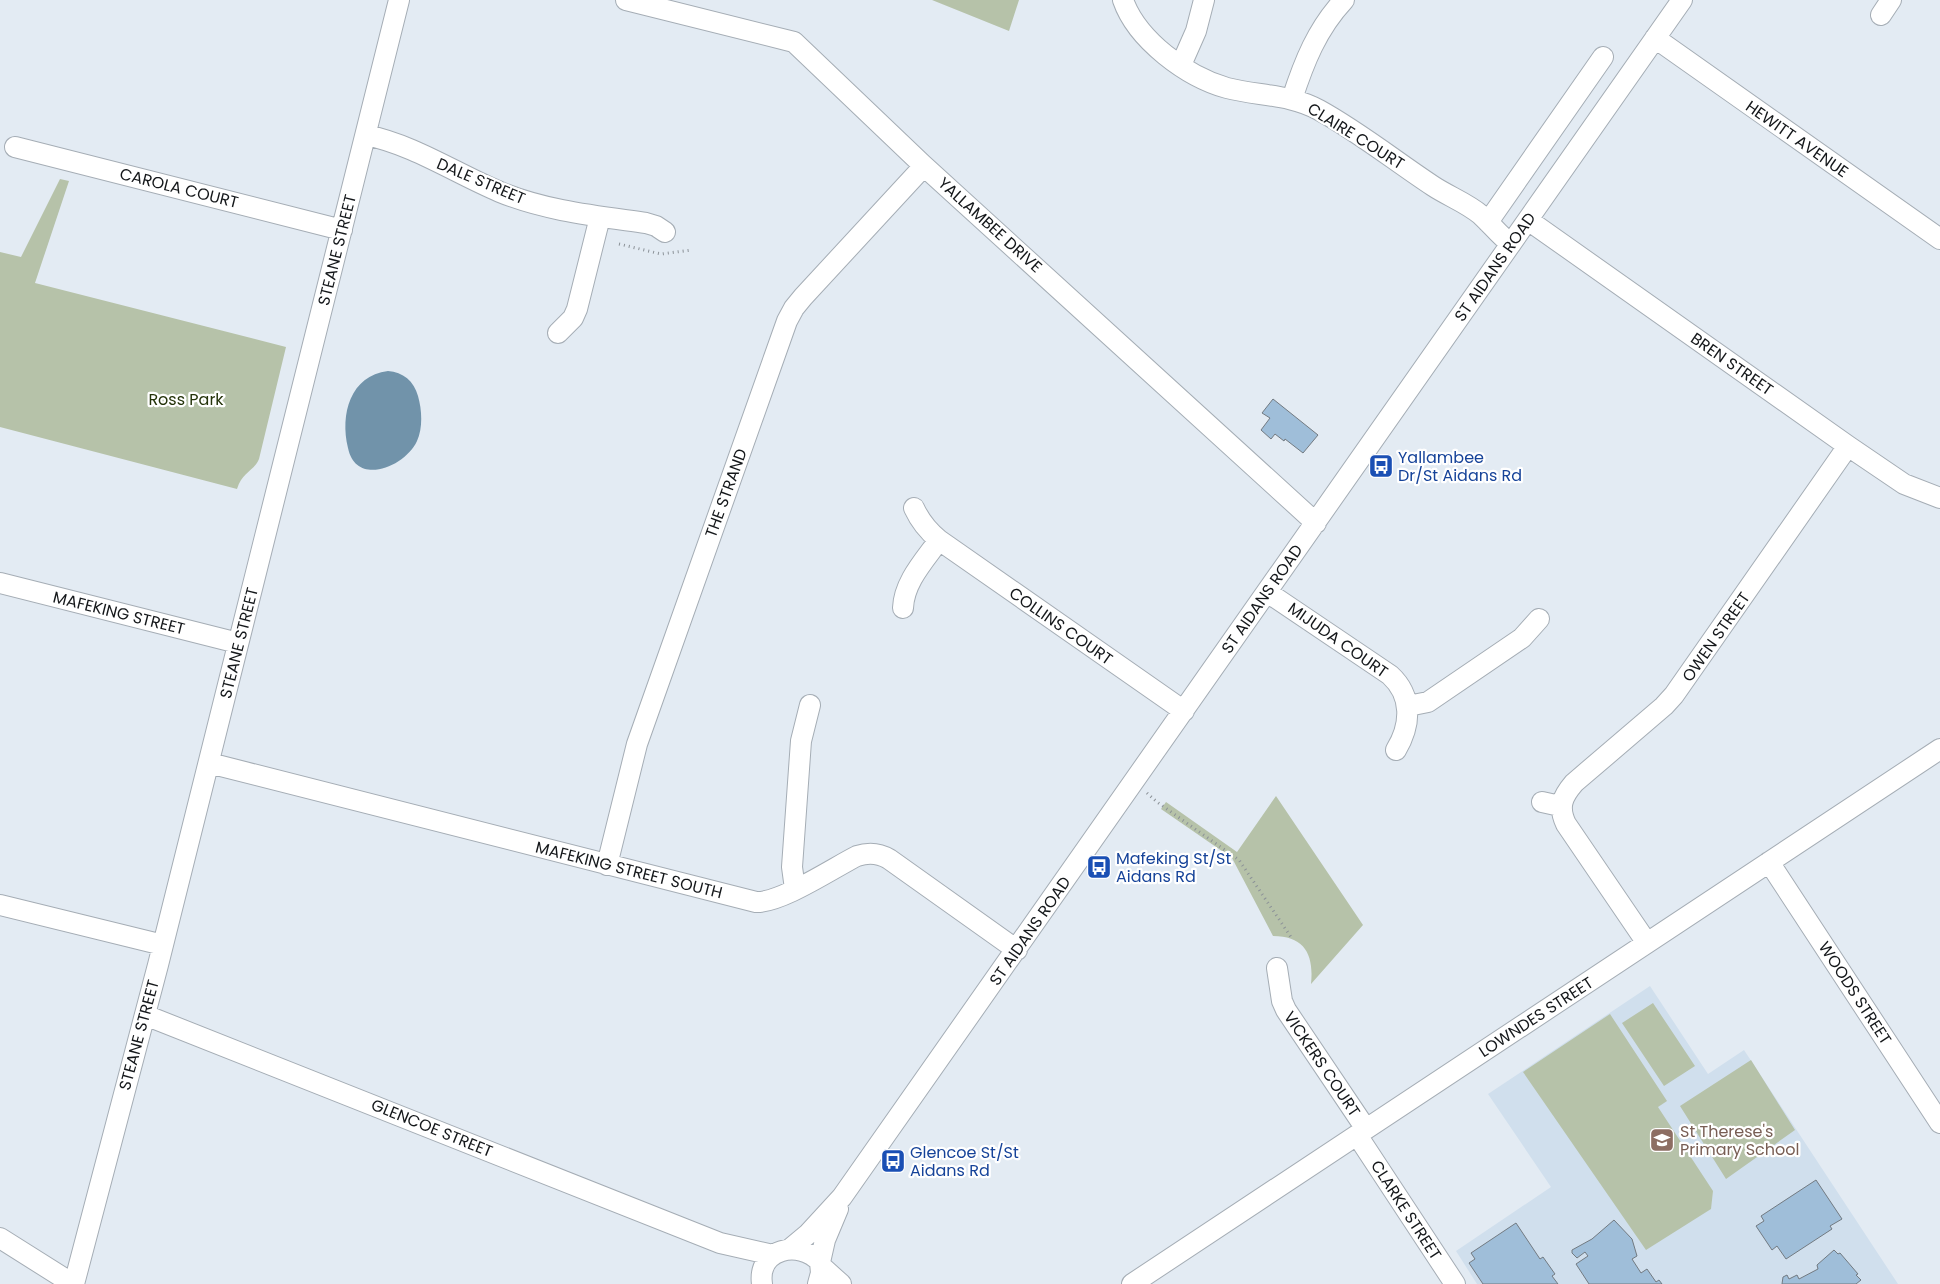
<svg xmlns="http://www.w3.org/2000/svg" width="1940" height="1284" viewBox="0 0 1940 1284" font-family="Poppins,sans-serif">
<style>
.built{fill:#d0dfed}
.green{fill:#b6c2a9}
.water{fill:#7193aa}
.building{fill:#9fbed9;stroke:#727a81}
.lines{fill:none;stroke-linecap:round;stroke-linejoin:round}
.minor-casing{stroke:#a5adb5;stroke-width:22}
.path{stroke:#8b9197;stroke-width:3;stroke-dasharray:1 4;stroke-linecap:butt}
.minor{stroke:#fff;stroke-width:20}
.labels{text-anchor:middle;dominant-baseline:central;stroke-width:4.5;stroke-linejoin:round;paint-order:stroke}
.street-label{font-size:16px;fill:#14171a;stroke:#fff}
.park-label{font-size:16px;fill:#24330a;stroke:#fff}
.transit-label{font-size:16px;fill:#164399;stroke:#fff;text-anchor:start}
.education-label{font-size:16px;fill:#785e54;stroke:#fff;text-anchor:start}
</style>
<rect width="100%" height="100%" fill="#e3ebf3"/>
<path class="built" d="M1650,986l58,88 36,-24 154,234h-421l-21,-33 95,-64 -63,-93z"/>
<path class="green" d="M932,0h87l-10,31z
M60,179l9,2 -34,102 251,64 -27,112c-5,12 -17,13 -22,30l-237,-62v-175l21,5z
M1276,796l87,129 -52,59c3,-29 -6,-48 -38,-48l-41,-78 -71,-49 5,-7 71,50z
M1653,1003l42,63 -31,20 -42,-63z
M1610,1014l57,87 -9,6 55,84 -2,18 -65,41 -123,-178z
M1751,1060l44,70 -69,49 -46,-73z"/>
<path class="water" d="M388,371c15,1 26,10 30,25 4,14 5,32 -1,45 -12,26 -61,46 -69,7 -8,-34 2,-72 40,-77z"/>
<path class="building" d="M1273,399l45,36 -15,18 -18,-14 -1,2 -9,-7 -4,5 -10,-9 9,-12 -8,-5z
M1816,1180l26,39 -12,7 2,3 -46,30 -9,-13 -5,4 -16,-24 8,-5 -3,-5z
M1614,1220l18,19 5,17 -5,3 9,14 6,-4 9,13 3,-2 3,4h-73l-13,-20 12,-8 -3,-4 -8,6 -5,-5v-3l20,-11z
M1516,1223l24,36 3,-2 12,17 -3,2 6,8h-75l-14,-21 6,-4 -4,-6z
M1834,1250l4,4 2,-1 18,21 -2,1 5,5 -5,4h-74l1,-7 4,-2 2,4 8,-4 2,4 19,-10 -1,-4z"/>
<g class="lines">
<defs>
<path id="minor" d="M626,0l168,42 130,124 392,357
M1123,0c14,40 64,77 104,88 31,8 63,6 92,22 40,22 76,51 114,76 15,10 34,17 48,29 11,10 18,20 30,29
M1881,15l10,-15
M1655,38l285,201
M1181,65l15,-34 8,-31
M1292,99c12,-37 25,-70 52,-99
M366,135c48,10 89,38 134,57 46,19 97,24 146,31l10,3 9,6
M15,147l327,83
M1528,220l320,226 56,38 36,14
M1488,222l115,-165
M558,333l15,-15 4,-9 23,-92
M914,508c6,13 14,23 25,32l245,171
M0,583l238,60
M1267,592l123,83c23,21 21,50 6,75
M903,608c1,-26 21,-47 36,-68
M1408,706l20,-4 94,-64 17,-19
M209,763l547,139c25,1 77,-34 101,-46 12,-4 22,-3 32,3l128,91
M1542,802l18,4
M1769,862l171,261
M607,865l30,-121 150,-423 7,-13 9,-11 121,-131
M795,889l-3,-22 9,-126 9,-36
M0,905l163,40
M1647,943l-81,-119c-8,-17 -4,-27 8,-41l90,-77 10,-11 174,-249
M1277,968l5,33 4,9 80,119
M145,1015l575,228 53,12
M1357,1135l98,149
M0,1238l73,46
M790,1249l18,-15 34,-37 840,-1197
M820,1262l5,-22 13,-31
M821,1266l20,18
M74,1284l84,-319 241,-965
M762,1284c-5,-35 37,-45 58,-22l1,11 -3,11
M1132,1284l808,-535"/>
</defs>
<use href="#minor" class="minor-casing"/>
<path class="path" d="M619,244l42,10 31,-4
M1147,793l10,9 82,58 52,77v3"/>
<use href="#minor" class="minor"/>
</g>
<defs>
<symbol id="bus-square" viewBox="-11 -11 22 22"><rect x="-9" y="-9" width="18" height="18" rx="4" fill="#1a4fb4" stroke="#fff"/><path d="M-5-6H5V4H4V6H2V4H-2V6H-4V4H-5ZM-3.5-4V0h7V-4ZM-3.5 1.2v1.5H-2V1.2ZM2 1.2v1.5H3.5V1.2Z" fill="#fff"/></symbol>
<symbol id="school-square" viewBox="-11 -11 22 22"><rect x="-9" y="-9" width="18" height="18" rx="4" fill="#8d6e63" stroke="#fff"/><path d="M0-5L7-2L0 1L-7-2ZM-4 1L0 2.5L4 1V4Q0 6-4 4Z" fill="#fff"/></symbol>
</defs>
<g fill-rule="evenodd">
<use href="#bus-square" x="1367" y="452" width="28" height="28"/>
<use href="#bus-square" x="1085" y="853" width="28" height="28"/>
<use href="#school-square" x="1648" y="1126" width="28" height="28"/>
<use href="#bus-square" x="879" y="1147" width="28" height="28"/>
</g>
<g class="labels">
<g class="street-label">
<text transform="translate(1356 136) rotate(32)">CLAIRE COURT</text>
<text transform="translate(1797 139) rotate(35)">HEWITT AVENUE</text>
<text transform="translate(481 181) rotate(23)">DALE STREET</text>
<text transform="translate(179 188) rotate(14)">CAROLA COURT</text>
<text transform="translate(990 225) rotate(42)">YALLAMBEE DRIVE</text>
<text transform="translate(337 250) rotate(-76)">STEANE STREET</text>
<text transform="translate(1495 267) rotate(-55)">ST AIDANS ROAD</text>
<text transform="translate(1732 364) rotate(35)">BREN STREET</text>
<text transform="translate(726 493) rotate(-70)">THE STRAND</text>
<text transform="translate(1262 599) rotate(-55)">ST AIDANS ROAD</text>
<text transform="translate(119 613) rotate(14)">MAFEKING STREET</text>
<text transform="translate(1061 626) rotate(35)">COLLINS COURT</text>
<text transform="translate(1716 637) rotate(-55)">OWEN STREET</text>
<text transform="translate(1338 640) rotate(35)">MIJUDA COURT</text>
<text transform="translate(239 643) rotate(-76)">STEANE STREET</text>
<text transform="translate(629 870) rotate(14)">MAFEKING STREET SOUTH</text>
<text transform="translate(1030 931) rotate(-55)">ST AIDANS ROAD</text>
<text transform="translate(1855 993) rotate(57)">WOODS STREET</text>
<text transform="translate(1536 1017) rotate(-33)">LOWNDES STREET</text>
<text transform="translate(139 1035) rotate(-75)">STEANE STREET</text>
<text transform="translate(1322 1064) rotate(56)">VICKERS COURT</text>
<text transform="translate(432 1128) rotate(22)">GLENCOE STREET</text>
<text transform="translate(1406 1210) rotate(57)">CLARKE STREET</text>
</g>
<g class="park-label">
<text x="186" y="399">Ross Park</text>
</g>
<g class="transit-label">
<text x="1398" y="457">Yallambee<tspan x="1398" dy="18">Dr/St Aidans Rd</tspan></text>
<text x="1116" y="858">Mafeking St/St<tspan x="1116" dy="18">Aidans Rd</tspan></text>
<text x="910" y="1152">Glencoe St/St<tspan x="910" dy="18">Aidans Rd</tspan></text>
</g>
<g class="education-label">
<text x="1680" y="1131">St Therese's<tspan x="1680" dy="18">Primary School</tspan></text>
</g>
</g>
</svg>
